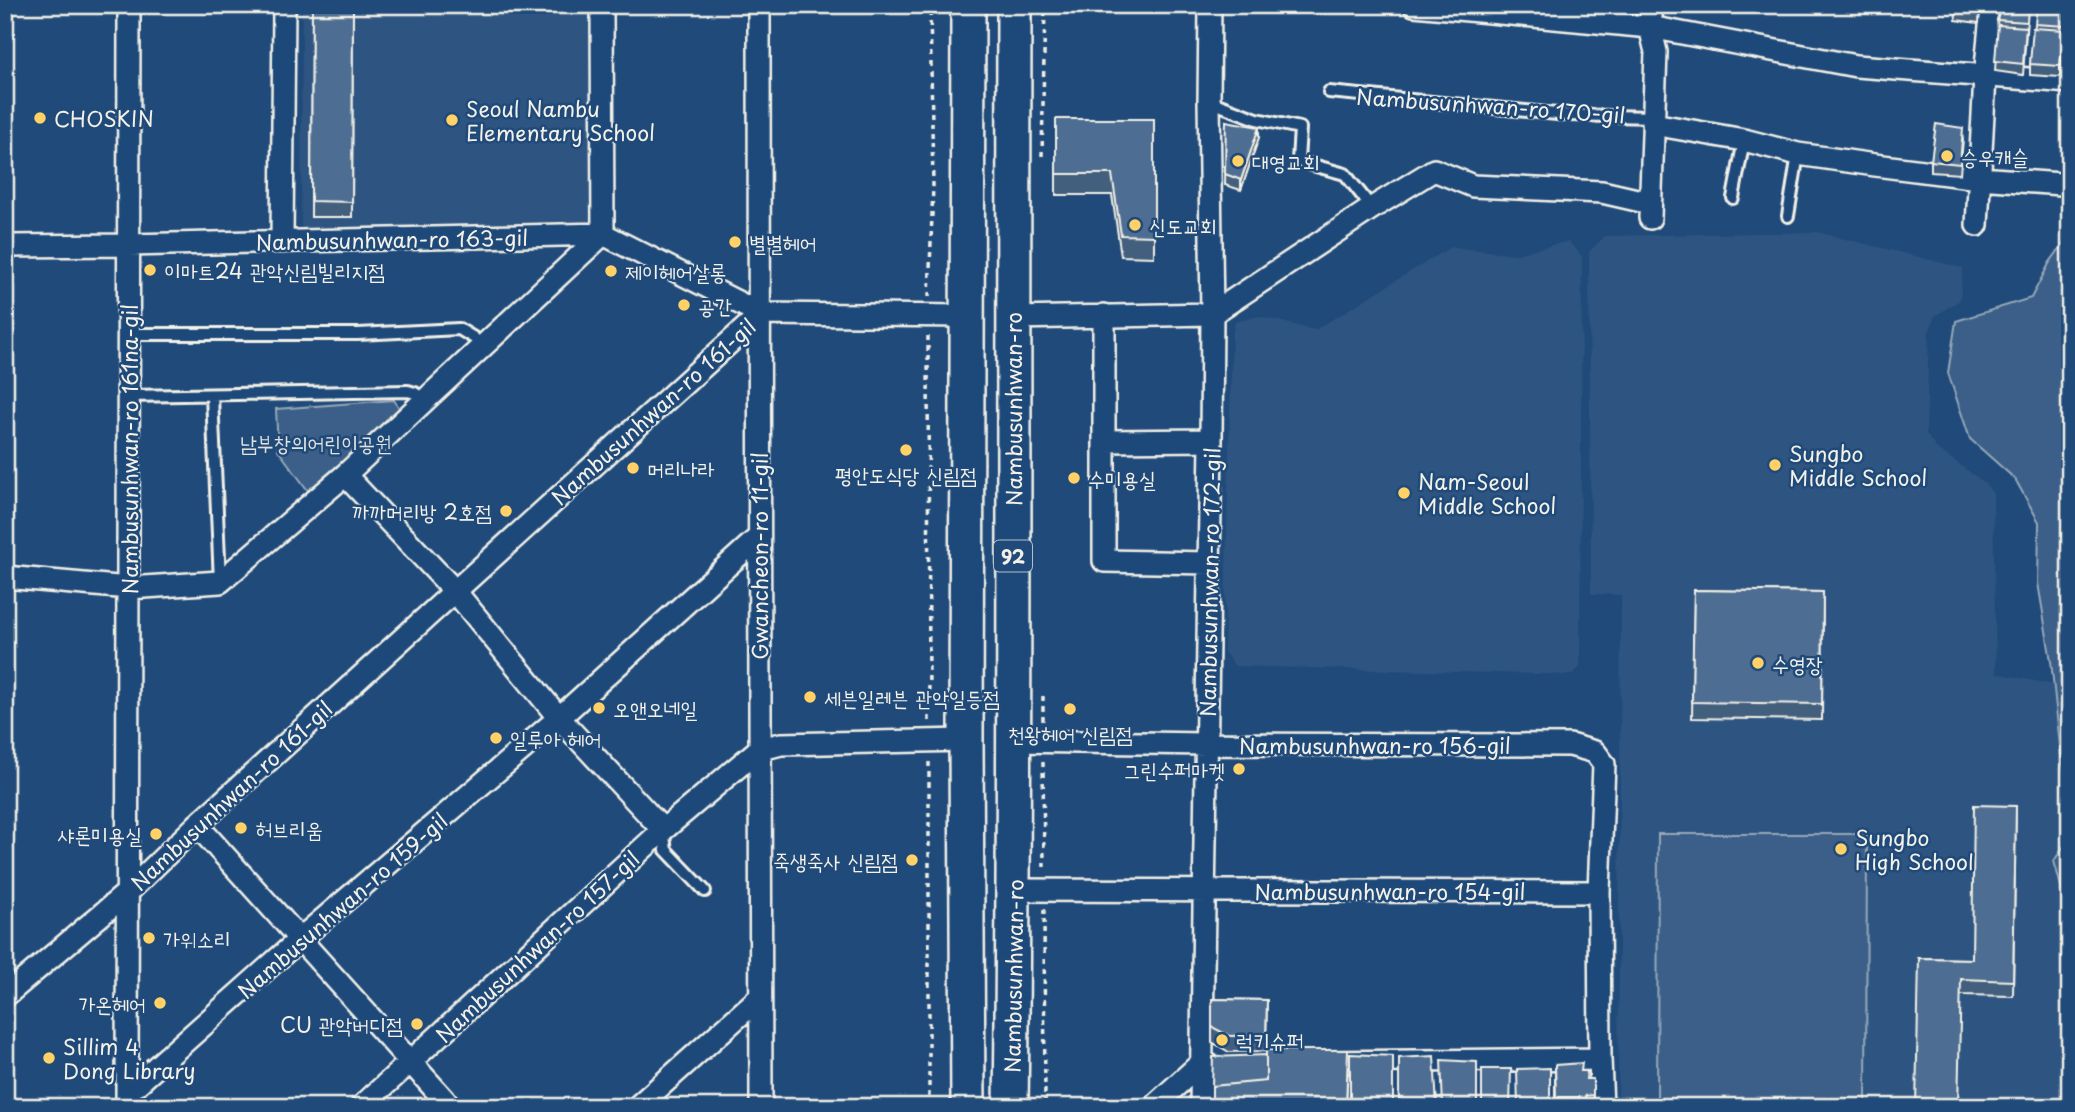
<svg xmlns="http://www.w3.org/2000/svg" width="2075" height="1112" viewBox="0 0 2075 1112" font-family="'Playpen Sans','Poor Story',sans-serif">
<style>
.built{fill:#2d5581}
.green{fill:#3a5f88;stroke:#97a8b8;stroke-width:2}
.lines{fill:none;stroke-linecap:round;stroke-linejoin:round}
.lane-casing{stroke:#f4f1e8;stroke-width:16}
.street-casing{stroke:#f4f1e8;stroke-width:26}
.primary-casing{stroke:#f4f1e8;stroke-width:38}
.path{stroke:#f4f1e8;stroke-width:3.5;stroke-dasharray:5 5;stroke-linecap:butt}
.lane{stroke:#1f4a7a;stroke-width:10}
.street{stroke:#1f4a7a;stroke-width:21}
.primary{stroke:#1f4a7a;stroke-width:33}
.wall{fill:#425f7e;stroke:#f4f1e8;stroke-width:2}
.shaded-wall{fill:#364d66;stroke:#f4f1e8;stroke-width:2}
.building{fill:#4d6e92;stroke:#f4f1e8;stroke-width:2}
.poi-dot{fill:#ffd166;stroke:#1f4a7a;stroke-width:2.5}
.labels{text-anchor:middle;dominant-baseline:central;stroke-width:5;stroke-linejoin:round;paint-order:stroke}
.shield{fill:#1f4a7a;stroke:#b4bfc7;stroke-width:2}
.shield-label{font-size:19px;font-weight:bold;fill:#f4f1e8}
.street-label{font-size:21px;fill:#f4f1e8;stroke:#1f4a7a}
.poi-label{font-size:21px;fill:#f4f1e8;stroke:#1f4a7a;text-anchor:start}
.park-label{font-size:21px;fill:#e1e2de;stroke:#1f4a7a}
</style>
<rect width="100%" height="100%" fill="#1f4a7a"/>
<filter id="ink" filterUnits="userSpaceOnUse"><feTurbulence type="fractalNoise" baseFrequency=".0143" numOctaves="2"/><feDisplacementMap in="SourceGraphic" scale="14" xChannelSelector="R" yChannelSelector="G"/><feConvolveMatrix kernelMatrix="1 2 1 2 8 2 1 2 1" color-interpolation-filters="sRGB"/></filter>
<g filter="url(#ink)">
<path class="built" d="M302,5h300l1,229 -302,7z
M1817,232l146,36 -3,32 -25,16 -6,16 -3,102 10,14 49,35 8,11 3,179 58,12 16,103v49l-16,25 16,57v188h-452l3,-512 -30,-1 -2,-342 16,-16z
M1568,241l14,15 -2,411 -8,8 -337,-9 -11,-14 8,-318 3,-12 23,-6 57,14 136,-83 65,7z"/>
<path class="green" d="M2070,235v562l-9,-42 -10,-94 -13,-78 1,-61 -24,-43 -45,-40 -22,-66 8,-52 75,-23 19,-36z
M394,400l7,11 -89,85 -34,-46 -2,-41z
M1658,834h209l-1,273h-209z
M2070,837v82l-16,-58z"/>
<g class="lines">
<defs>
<path id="lane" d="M1329,92l238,23 87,2
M1209,101l48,18 43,9 -2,33 47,13 27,34
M1733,198l11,-58
M1788,216l10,-62
M129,334h229l101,-5 15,9 9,10
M129,396l279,-5 7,2 11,9
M212,396l8,186
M663,830l3,20 39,41"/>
<path id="street" d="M759,5c2,367 -1,735 2,1102
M1414,5l236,22 206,39 214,16
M1653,124l91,16 54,14 77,11 104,13 82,6
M1650,218l6,-166 -6,-25 2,-22
M1977,225l8,-148 7,-72
M282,242l2,-237
M5,246l124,-1 474,-11 158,80
M1104,315v246l105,2
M1014,318l198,-4 160,-106 62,-38 39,16 129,6 48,11
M1104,441l107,-1
M345,475l109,115 105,128 104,112
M5,577l124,11 91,-6 125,-107 258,-241 -1,-229
M1013,741l193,3 364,1 25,7 9,12 -5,128
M197,825l254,282
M1014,890l585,2 1,167
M5,996l123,-104 69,-67 564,-511 207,2
M1320,1062l280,-3 2,48
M127,1093l173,-154 259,-221 200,-181
M127,1107l2,-1102
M361,1107l302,-277 95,-80 23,-6 185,-4
M637,1107l123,-110
M1153,1107l47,-43h8
M1201,1107l10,-667 1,-126 -3,-213 1,-96"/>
<path id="primary" d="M968,5l-2,735 2,367
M1011,1107c5,-367 2,-735 3,-1102"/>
</defs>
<use href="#lane" class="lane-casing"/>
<use href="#street" class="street-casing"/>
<use href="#primary" class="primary-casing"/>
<path class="path" d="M1042,156l3,-151
M929,297l4,-111 -3,-181
M928,336l1,385
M1043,696v27
M1043,762l1,108
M1044,909l1,198
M929,1107v-347"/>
<use href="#lane" class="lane"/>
<use href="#street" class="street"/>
<use href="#primary" class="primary"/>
</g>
<path class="wall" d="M312,5h41l-1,212h-41z
M1955,5h25l-1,18 -23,-3z
M2002,5h26l-5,70 -28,-4 3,-41 -1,-10z
M2067,5l-2,32 -5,40 -30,-2v-11l5,-40z
M1056,119h98v138l-33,-1 -9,-61h-56z
M1226,121l33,16 -18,53 -16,-5z
M1963,139l-3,35 -29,-2v-11z
M1694,590l129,2 -1,128 -130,-2z
M2016,806l-3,190 -52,-1 -42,-37 53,1z
M1212,999l55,1 -1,50 82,16 -2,41h-134l54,-52v-4l-37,1 -17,-10z
M1555,1065l27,6 5,8h6v28l-38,-8z"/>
<path class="shaded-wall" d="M2064,30v10l-4,37v-11z
M1259,127v10l-18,53v-10z"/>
<path class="building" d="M312,5h41l-1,197 -41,-1z
M1955,5h25l-1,7 -23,-3z
M2002,5h26l-1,17 -30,-2z
M2037,5h29l-1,21 -30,-2z
M1998,25l28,2 -3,37 -28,-3z
M2033,28l31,2 -4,36 -30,-2z
M1056,119h98v117l-33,-1 -9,-61h-56z
M1226,121l33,6 -18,53 -16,-6z
M1936,124l27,4 -3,36 -29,-3z
M1694,590l129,2 -1,112 -130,-2z
M1974,805l42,1 -3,175 -52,-2 -3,128h-42l3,-149 53,1z
M1212,999l55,1 -1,35 -37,1 -17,-9z
M1266,1050h82l-2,57h-134v-21l54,-5z
M1350,1054l43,2v51h-43z
M1266,1055v26l-54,5 1,-29z
M1434,1056l3,51h-38v-49z
M1441,1060l36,2v45h-34z
M1582,1063l-1,8h6l-1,8h7v16l-8,1v8h8v3h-38v-8l25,-2h-24l-1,-32z
M1550,1068v39h-32l-1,-38z
M1482,1069h29l-1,38h-28z"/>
</g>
<g class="poi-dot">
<circle cx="40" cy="118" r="7"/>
<circle cx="452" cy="120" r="7"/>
<circle cx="1947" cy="156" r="7"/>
<circle cx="1238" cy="161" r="7"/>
<circle cx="1135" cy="225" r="7"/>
<circle cx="735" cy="242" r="7"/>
<circle cx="150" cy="270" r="7"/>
<circle cx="611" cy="271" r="7"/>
<circle cx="684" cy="305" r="7"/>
<circle cx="906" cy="450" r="7"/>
<circle cx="1775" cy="465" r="7"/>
<circle cx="633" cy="468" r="7"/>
<circle cx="1074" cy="478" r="7"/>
<circle cx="1404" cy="493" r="7"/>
<circle cx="506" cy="511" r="7"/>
<circle cx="1758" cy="663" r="7"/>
<circle cx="810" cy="697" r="7"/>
<circle cx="599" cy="708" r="7"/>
<circle cx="1070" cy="709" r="7"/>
<circle cx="496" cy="738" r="7"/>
<circle cx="1239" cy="769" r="7"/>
<circle cx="241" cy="828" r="7"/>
<circle cx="156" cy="834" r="7"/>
<circle cx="1841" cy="849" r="7"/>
<circle cx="912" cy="860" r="7"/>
<circle cx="149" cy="938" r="7"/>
<circle cx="160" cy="1003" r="7"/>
<circle cx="417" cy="1024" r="7"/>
<circle cx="1222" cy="1040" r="7"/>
<circle cx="49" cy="1058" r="7"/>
</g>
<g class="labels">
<rect class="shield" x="994" y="540.5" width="38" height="31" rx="5"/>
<g class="shield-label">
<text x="1013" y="556">92</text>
</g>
<g class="street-label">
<text transform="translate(1491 105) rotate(4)">Nambusunhwan-ro 170-gil</text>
<text transform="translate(392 239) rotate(-1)">Nambusunhwan-ro 163-gil</text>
<text transform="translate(1013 409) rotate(-90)">Nambusunhwan-ro</text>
<text transform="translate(653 411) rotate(-42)">Nambusunhwan-ro 161-gil</text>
<text transform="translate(129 449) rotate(-90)">Nambusunhwan-ro 161na-gil</text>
<text transform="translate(759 556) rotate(-90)">Gwancheon-ro 11-gil</text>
<text transform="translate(1209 582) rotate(-89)">Nambusunhwan-ro 172-gil</text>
<text x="1375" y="745">Nambusunhwan-ro 156-gil</text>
<text transform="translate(231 795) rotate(-43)">Nambusunhwan-ro 161-gil</text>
<text x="1390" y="891">Nambusunhwan-ro 154-gil</text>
<text transform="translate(342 905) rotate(-41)">Nambusunhwan-ro 159-gil</text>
<text transform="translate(537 946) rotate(-43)">Nambusunhwan-ro 157-gil</text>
<text transform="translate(1013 976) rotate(-89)">Nambusunhwan-ro</text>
</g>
<g class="poi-label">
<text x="466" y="108">Seoul Nambu<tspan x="466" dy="24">Elementary School</tspan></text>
<text x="54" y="118">CHOSKIN</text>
<text x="1961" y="156">승우캐슬</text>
<text x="1252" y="161">대영교회</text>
<text x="1149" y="225">신도교회</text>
<text x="749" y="242">별별헤어</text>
<text x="164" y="270">이마트24 관악신림빌리지점</text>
<text x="625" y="271">제이헤어살롱</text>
<text x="698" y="305">공간</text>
<text x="1789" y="453">Sungbo<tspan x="1789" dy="24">Middle School</tspan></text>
<text x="647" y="468">머리나라</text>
<text x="906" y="474" text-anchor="middle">평안도식당 신림점</text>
<text x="1088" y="478">수미용실</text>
<text x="1418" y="481">Nam-Seoul<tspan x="1418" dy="24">Middle School</tspan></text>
<text x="492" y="511" text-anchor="end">까까머리방 2호점</text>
<text x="1772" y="663">수영장</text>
<text x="824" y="697">세븐일레븐 관악일등점</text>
<text x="613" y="708">오앤오네일</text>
<text x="1070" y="733" text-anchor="middle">천왕헤어 신림점</text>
<text x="510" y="738">일루아 헤어</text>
<text x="1225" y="769" text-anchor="end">그린수퍼마켓</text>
<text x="255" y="828">허브리움</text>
<text x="142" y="834" text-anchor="end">샤론미용실</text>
<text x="1855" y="837">Sungbo<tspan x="1855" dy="24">High School</tspan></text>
<text x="898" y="860" text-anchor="end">죽생죽사 신림점</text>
<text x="163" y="938">가위소리</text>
<text x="146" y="1003" text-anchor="end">가온헤어</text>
<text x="403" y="1024" text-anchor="end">CU 관악버디점</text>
<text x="1236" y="1040">럭키슈퍼</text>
<text x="63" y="1046">Sillim 4<tspan x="63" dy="24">Dong Library</tspan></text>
</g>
<g class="park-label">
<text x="316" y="442">남부창의어린이공원</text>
</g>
</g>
<rect width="2075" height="1112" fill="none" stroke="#1f4a7a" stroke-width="28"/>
<rect x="14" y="14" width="2047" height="1084" fill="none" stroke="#f4f1e8" stroke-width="2.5" filter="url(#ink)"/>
</svg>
